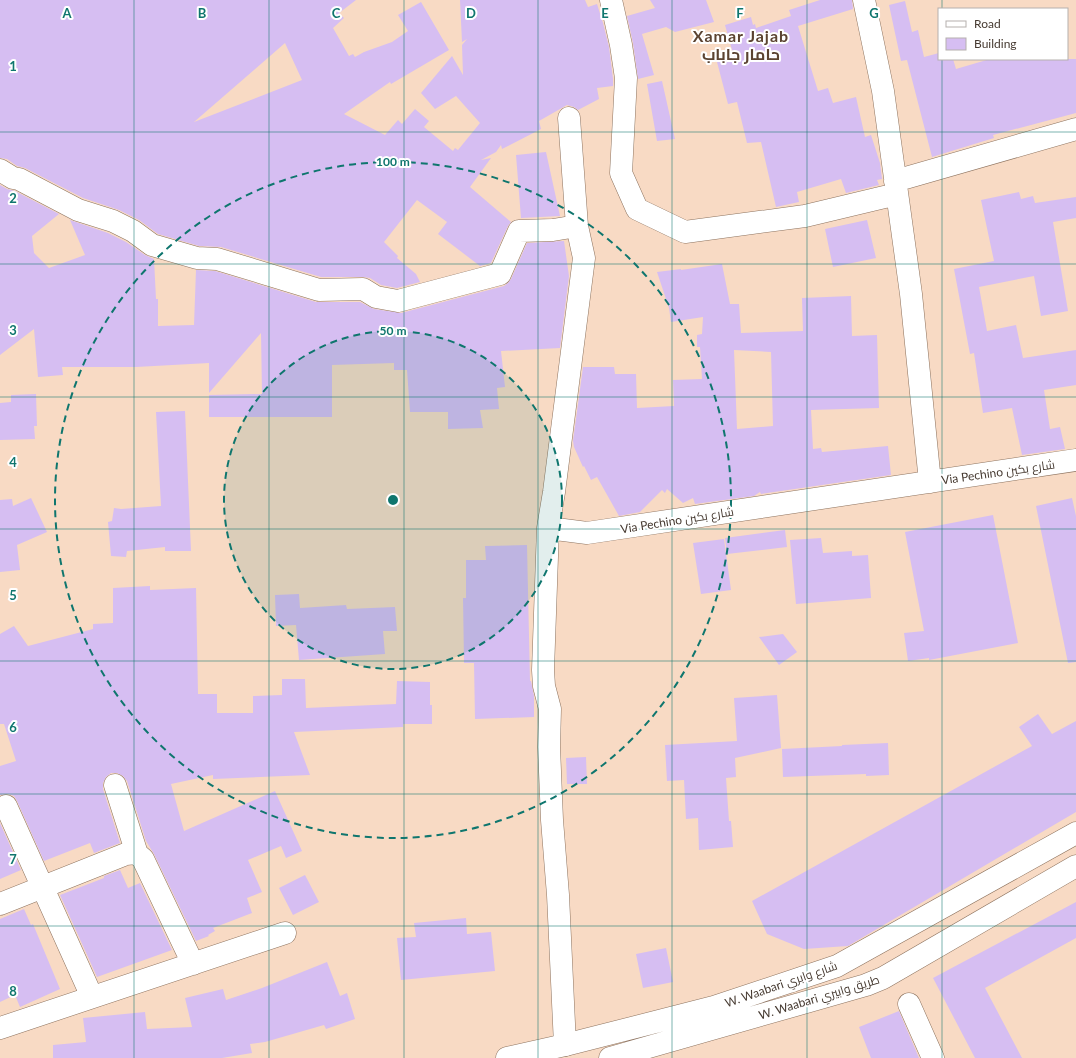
<svg xmlns="http://www.w3.org/2000/svg" width="1076" height="1058" viewBox="0 0 1076 1058" font-family="Lato,Cairo,sans-serif">
<style>
.building{fill:#d6bef2;fill-rule:evenodd}
.lines{fill:none;stroke-linecap:round;stroke-linejoin:round}
.minor-casing{stroke:#8d735f;stroke-width:23}
.major-casing{stroke:#8d735f;stroke-width:23}
.minor{stroke:#fff;stroke-width:22}
.major{stroke:#fff;stroke-width:22}
.grid{fill:none;stroke:#0f766e;stroke-width:1;stroke-opacity:0.55}
.ring{fill:none;stroke:#0f766e;stroke-width:2;stroke-dasharray:7 5}
.labels{text-anchor:middle;dominant-baseline:central;stroke-width:4;stroke-linejoin:round;paint-order:stroke}
.street-label{font-size:12px;fill:#463a31;stroke:#fff}
.district-label{font-size:16px;font-weight:bold;letter-spacing:1px;fill:#5b4331;stroke:#fff}
.grid-label{font-size:13px;text-anchor:middle;font-weight:bold;fill:#0f766e;stroke:#fff;stroke-width:4;stroke-linejoin:round;paint-order:stroke}
.centre{fill:#0f766e;stroke:#fff;stroke-width:2}
.ring-label{font-size:12px;text-anchor:middle;font-weight:bold;fill:#0f766e;stroke:#fff;stroke-width:4;stroke-linejoin:round;paint-order:stroke}
</style>
<rect width="100%" height="100%" fill="#f8dac4"/>
<path class="building" d="M0,0h356l-17,13 5,5 -11,10 16,28 4,-2 2,3 9,-5 28,-10 16,-11 -10,-16 23,-13 28,48 -58,34 -1,-2 -46,32 41,21 13,-15 4,4 13,-15 14,12 -5,6 29,24 2,-3 3,2 22,-27 -24,-27 -21,13 -14,-16 31,-37 11,19 -1,-30 5,-6 -5,3 -2,-42h125l3,7 9,-3 6,19 6,24 4,32v7l-16,2 2,11 -21,11 -4,-3 -7,-2 -28,16 2,8 -39,20 -1,-4 -5,7 -15,8 10,-2 -21,29 41,35 -3,4 -17,37 -11,3 -42,-32 9,-12 -30,-22 -33,42 14,14 -1,2 19,16 4,8 -23,6 -16,-3 -11,-7 -7,-1h-42l-100,-30 -22,-1 -41,-12 -19,-14 -20,-10 -36,-12 -58,-30 -8,-2 -10,-7 -7,-1zM285,43l17,37 -108,42z
M650,0h56l8,22 -39,10 -9,-5 -24,7 12,41 -16,4 -5,-36 -6,-27 28,-8z
M820,0h32l1,9 -55,17 20,65 10,-3 5,15 23,-6 9,40 6,-2 9,28 2,16 -5,1 2,5 -33,8 -5,-14 -44,13 2,10 -23,5 -15,-65 -14,1 -10,-41 -9,2 -11,-42 17,-5 -9,-32 26,-8 2,8 2,-1 1,4 35,-12 -2,-6z
M905,1l7,31 6,-2 6,27 15,-4v6h14l3,10 34,-10h86v54l-83,22 1,3 -62,19 -25,-97 -6,1 -12,-56z
M662,81l13,58 -18,2 -10,-57z
M546,152l14,64 -39,2 -5,-63z
M0,185l7,4 8,2 44,23 -27,22 2,17 15,15 36,-13 -15,-35 38,13 18,9 19,13 9,4 2,40h2v27l36,-1 2,-55 19,1 101,31h44l14,7 27,4 103,-27 4,-3 3,-4 16,-36 37,-2 5,35 -9,72 -59,3 4,36 -8,1 2,21 -19,1 3,18 -35,1v-17h-38l-3,-42h-13v-7l-62,2v52h-123v-22l53,-1 -1,-61 -52,60v-30l-73,4h-74l1,8 -25,2 -4,-48 -34,26z
M1019,192l2,7 12,-3 2,7 41,-6v21l-23,4 15,89 -27,5 -7,-40 -55,11 8,44 29,-6 7,33 53,-8v35l-32,5 6,39 10,-2 5,22 -43,6 -10,-47 -29,5 -9,-60 -4,1 -16,-85 40,-8 -13,-61z
M867,220l9,38 -43,9 -8,-38z
M722,264l8,40h9l2,29 62,-2 -1,-33 49,-2 1,40 25,-1 2,73 -68,2 2,39 8,-1 1,4 66,-6 3,29 -130,19 -1,-2 -6,4 -59,8 -2,-6 -10,5 -16,-14 -2,4 -3,-3 -22,22 -21,4 -22,-39 -6,3 -7,-14 -1,1 -9,-20 -1,-6 10,-74h31l1,7h21l1,34 37,-2 -1,-26 29,-1 -2,-32h-3v-12l5,-1 1,-17 -32,5 -2,-14 -12,-36 24,-3v1zM734,350l37,2 2,74 -36,3z
M36,394l1,32h-3l1,13 -35,1v-37l11,-1v-7z
M185,411l6,140h-26v-4l-38,4 -1,6 -15,-1 -3,-34 4,-1 2,-13 7,1 40,-3 -5,-94z
M31,498l16,34 -30,13 3,25 -20,2v-72l12,-1 1,7z
M1072,498l4,18v146l-8,1 -32,-157z
M993,515l25,128 -89,17v-2l-21,3 -4,-28 20,-2 -19,-99z
M785,530l2,17 -60,7 -2,-16z
M821,538l2,15 29,-2v5l16,-1 3,43 -75,6 -6,-64z
M724,539l7,51 -30,4 -8,-51z
M527,545l3,136h1l3,15v21l-59,2 -1,-56h-10l-1,-65h3v-38h20l-1,-14z
M150,586v4l46,-2 2,106h19v19h36v-17l29,-1v-16h23l1,29 90,-4 1,-23 33,1v23h2v19h-29v3l-109,5 16,43 -97,4v-4l-42,9 13,47 91,-40 27,60 -16,7 -5,-12 -33,14 14,32 -15,6 5,15 -39,15 2,3 -7,4 1,1 -13,5 -42,-87 -8,-13 -19,-60 -4,-5 -6,-3h-6l-5,4 -3,6v6l17,54 -26,10 -4,-10 -46,18 -27,-60 -3,-5 -6,-2 -8,1v-29l16,-5 -12,-37h-4v-90l14,-8 14,20 65,-17v-5l20,-1v-35z
M299,594l1,14 46,-3 1,4 48,-2 2,24h-14l2,23 -86,6 -3,-35 -20,1 -1,-31z
M783,634l14,18 -18,13 -20,-28z
M777,695l4,53 -46,10 1,19 -10,1 3,43h2l2,26 -34,3 -1,-32 -12,1 -2,-39 -17,1 -2,-36 72,-4 -3,-43z
M1038,714l14,20 24,-13v91l-228,134 -44,3 -37,-15 -15,-33 280,-155 -13,-19z
M888,743l1,32 -23,1v-2l-83,3 -1,-28 60,-3v-1z
M586,757l1,27h-20l-1,-26z
M0,823l21,47 -21,9z
M120,870l8,18 12,-5 32,67 -75,27 -37,-82 44,-17v-2z
M305,875l14,27 -26,13 -14,-27z
M1076,902v36l-91,50 37,70h-47l-42,-80z
M24,909l7,16 2,-1 27,65 -40,18 -5,-12 -15,7v-83z
M466,918l1,16 24,-2 4,39 -94,9 -4,-42 19,-1 -2,-14z
M666,948l7,34 -30,6 -7,-34z
M327,962l13,34 7,-3 8,26 -29,10 -2,-4 -59,17 -15,2 2,9 -30,5h-169v-13l33,-3 -3,-24 62,-6 2,17 45,-2 -7,-29 38,-9 3,11 36,-12z
M899,1011l20,47h-48l-12,-31z"/>
<g class="lines">
<defs>
<path id="minor" d="M611,0l10,45 5,33 -5,95 16,36 48,23 120,-16 92,-22
M864,0l19,91 28,203 19,188
M569,118l8,108 7,32 -30,234 -6,36 39,5 489,-73
M0,170l13,8 6,1 59,31 35,11 20,10 19,14 45,13 20,1 102,31 44,-1 13,8 22,4 102,-27 19,-43 34,-1 24,-4
M895,181l181,-52
M548,528l-5,142 1,16 6,23 -1,38 3,73 6,75 7,150
M115,785l22,69
M6,806l86,191
M0,904l126,-50 10,-1 7,6 50,105
M909,1004l24,54
M0,1028l285,-95"/>
<path id="major" d="M507,1058l58,-13 149,-38 123,-41 239,-133
M610,1058l256,-73 17,-7 193,-112"/>
</defs>
<use href="#minor" class="minor-casing"/>
<use href="#major" class="major-casing"/>
<use href="#minor" class="minor"/>
<use href="#major" class="major"/>
</g>
<path class="grid" d="M134,0v1058M269,0v1058M404,0v1058M538,0v1058M672,0v1058M807,0v1058M942,0v9M942,59v999M0,132h1076M0,264h1076M0,397h1076M0,529h1076M0,661h1076M0,794h1076M0,926h1076"/>
<circle cx="393" cy="500" r="169" fill="#0f766e" fill-opacity=".12"/>
<g class="ring">
<circle cx="393" cy="500" r="169"/>
<circle cx="393" cy="500" r="338"/>
</g>
<g class="labels">
<g class="street-label">
<text transform="translate(998 472) rotate(-8)">Via Pechino شارع بكين</text>
<text transform="translate(677 520) rotate(-9)">Via Pechino شارع بكين</text>
<text transform="translate(781 984) rotate(-19)">W. Waabari شارع وابري</text>
<text transform="translate(819 997) rotate(-17)">W. Waabari طريق وابيري</text>
</g>
<g class="district-label">
<text x="741" y="35">Xamar Jajab<tspan x="741" dy="18">حامار جاباب</tspan></text>
</g>
</g>
<g class="grid-label">
<text x="67" y="18">A</text>
<text x="202" y="18">B</text>
<text x="336" y="18">C</text>
<text x="471" y="18">D</text>
<text x="605" y="18">E</text>
<text x="740" y="18">F</text>
<text x="874" y="18">G</text>
<text x="13" y="71">1</text>
<text x="13" y="203">2</text>
<text x="13" y="335">3</text>
<text x="13" y="467">4</text>
<text x="13" y="600">5</text>
<text x="13" y="732">6</text>
<text x="13" y="864">7</text>
<text x="13" y="996">8</text>
</g>
<circle cx="393" cy="500" r="6" class="centre"/>
<g class="ring-label">
<text x="393" y="166">100 m</text>
<text x="393" y="335">50 m</text>
</g>
<rect x="938" y="8" width="130" height="52" fill="#ffffff" stroke="#b5b0ad"/>
<rect x="946" y="21" width="20" height="6" fill="#ffffff" stroke="#b5b0ad"/>
<text x="974" y="28" font-size="12" fill="#463a31">Road</text>
<rect x="946" y="38" width="20" height="12" fill="#d6bef2" stroke="#b5b0ad"/>
<text x="974" y="48" font-size="12" fill="#463a31">Building</text>
</svg>
